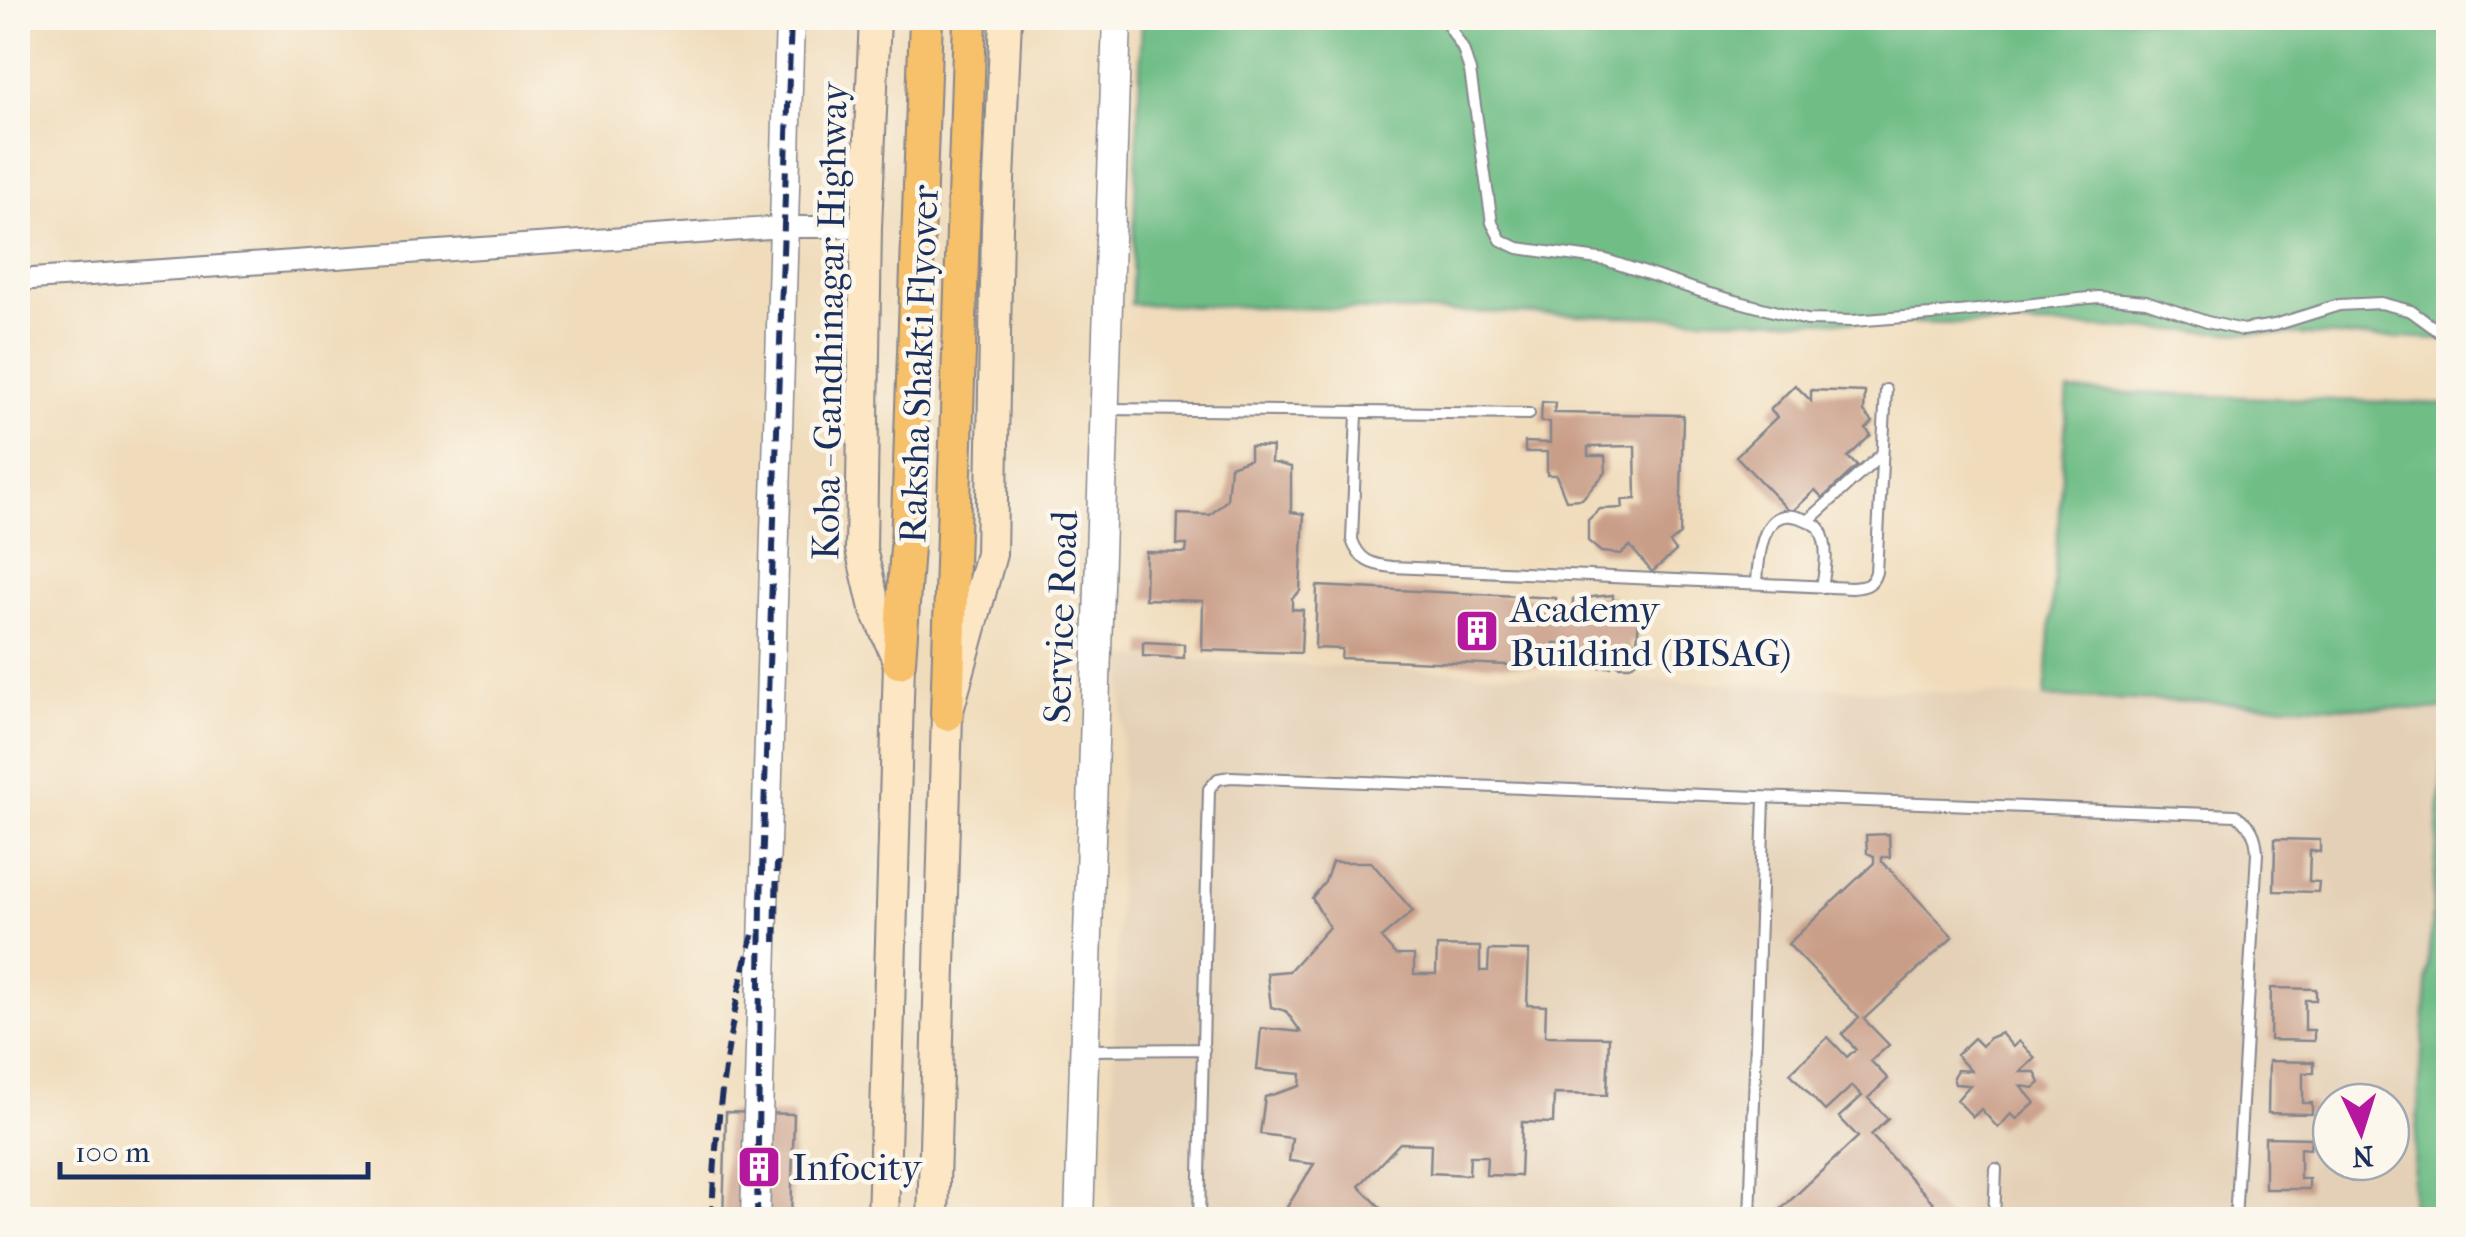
<svg xmlns="http://www.w3.org/2000/svg" width="2466" height="1237" viewBox="0 0 2466 1237" font-family="'IM FELL French Canon',serif">
<style>
.built{fill:#e4d0b6;fill-rule:evenodd}
.forest{fill:#6fbd86;stroke:#457672;stroke-width:2.5}
.building{fill:#c99e88}
.lines{fill:none;stroke-linecap:round;stroke-linejoin:round}
.service-casing{stroke:#86868c;stroke-width:14}
.minor-casing{stroke:#86868c;stroke-width:24}
.tertiary-casing{stroke:#86868c;stroke-width:31}
.secondary-casing{stroke:#86868c;stroke-width:34}
.primary-casing{stroke:#86868c;stroke-width:36}
.service{stroke:#fff;stroke-width:10}
.minor{stroke:#fff;stroke-width:20}
.tertiary{stroke:#fff;stroke-width:28}
.secondary{stroke:#fce6c4;stroke-width:30}
.primary{stroke:#f7c06b;stroke-width:32}
.rail{stroke:#1b2f5e;stroke-width:6;stroke-dasharray:15 8;stroke-linecap:butt}
.labels{text-anchor:middle;dominant-baseline:central;stroke-width:9;stroke-linejoin:round;paint-order:stroke}
.street-label{font-size:38px;fill:#1b2f5e;stroke:#fbf7ec}
.poi-label{font-size:38px;fill:#1b2f5e;stroke:#fbf7ec;text-anchor:start}
</style>
<rect width="100%" height="100%" fill="#fbf7ec"/>
<filter id="ink" filterUnits="userSpaceOnUse"><feTurbulence type="fractalNoise" baseFrequency=".01" numOctaves="2"/><feDisplacementMap in="SourceGraphic" scale="20" xChannelSelector="R" yChannelSelector="G"/><feConvolveMatrix kernelMatrix="1 2 1 2 8 2 1 2 1" color-interpolation-filters="sRGB"/></filter>
<filter id="wash" filterUnits="userSpaceOnUse"><feTurbulence type="fractalNoise" baseFrequency=".0048" numOctaves="4" result="noise"/><feDisplacementMap in="SourceGraphic" scale="40" xChannelSelector="R" yChannelSelector="G"/><feGaussianBlur stdDeviation="2.25" result="paint"/><feColorMatrix in="noise" values="0 0 0 0 0 0 0 0 0 0 0 0 0 0 0 0 0 1.4 0 .05"/><feComposite in="paint" operator="in"/></filter>
<g filter="url(#wash)">
<rect width="100%" height="100%" fill="#f0dcbb"/>
<path class="built" d="M1124,657l921,40 402,12 1,510 -1338,1zM2331,1102h60v60h-60z"/>
<path class="forest" d="M1142,18h1306v322l-370,-13 -947,-23z
M2068,391l380,13v815h-38l37,-509 -402,-13z"/>
<g id="blocks">
<path class="building" d="M1795,385l16,16v-11l54,2 -1,20 9,10 -7,7 5,6 -23,22 9,9 -34,32 -8,-8 -24,23 -55,-57 41,-39 -7,-7z
M1542,402l13,1 -1,10 129,2 -3,120 -10,8 6,8 -24,21 -22,-26 -9,8 -20,-2 -13,-11v-21l12,-11 23,-1 -1,-8 14,-1 -1,-53 -47,1v9h17l1,16 -24,27 -16,1 -10,-25h-9v-23h-22v-10l25,1v-21h-9z
M1250,446l22,1 -1,15 20,5v45l13,2 -4,77 -8,7v11l11,1 -2,43 -99,-3 1,-49 -58,-2 1,-47 40,1 1,-8h-10l1,-31 32,1 17,-15 3,-34 20,-7z
M1317,586l239,12v15l16,1 1,-15 40,-4v6l18,1 -2,16 10,2 -2,22h-7v6l5,5 1,8 -6,5h-11l-7,-6 -1,7h-24v-9h-17v-15h-16l-2,24 -211,-9 1,-9 -27,-1z
M1143,642l41,2v14l-41,-2z
M1889,834l1,23h-8v4l71,76 -89,82 25,26 -18,16 17,18 -20,19 20,21 -17,16 78,85h-162l-8,-9 79,-74 -19,-20 23,-21 -10,-10 -27,25 -35,-38 38,-36 19,20 9,-8 -14,-15 17,-16 -71,-74 86,-81v-7l-7,-3 -1,-18z
M2275,839l45,1v12l-10,-1 -1,30 10,1 -1,10 -44,-1z
M1332,862h39l42,49 -32,27 15,17h18v19h22l1,-28 43,1v24h8l1,-21 40,1 -2,54 19,1 -1,30 64,1 -2,58 -53,-1 -1,29 -31,-1 -2,54 -34,-1 1,-19h-17l-1,19 -39,-2 1,-29 -31,-1 -41,43 34,34h-87l-19,-13 27,-43 -25,-3 3,-23 -32,-4 5,-37 35,-11 1,-12 -44,-4 4,-42 40,4 -15,-21 -15,-4 -4,-34 22,-2 40,-44 -17,-29 13,-16z
M2271,988l45,1v11h-11v30h9v11l-44,-1z
M2001,1033l12,14 6,-6 16,17 -15,14h15l5,11 -6,5 -13,-2 14,17 -18,16 -6,-5 -13,14 -17,-19 -8,8 -16,-17 13,-15 -15,-1 -2,-7 4,-7 14,1 -15,-16 18,-17 8,8 7,-8z
M2269,1061l45,1v11h-11v30h9v11l-44,-1z
M726,1112l68,2 -3,106h-68z
M2265,1137l46,1 -1,11 -10,-1v31h9v10h-44z"/>
</g>
</g>
<g filter="url(#ink)">
<use href="#blocks" fill-opacity="0" stroke="#86868c" stroke-width="2.5"/>
<g class="lines">
<defs>
<path id="service" d="M1444,18l19,31 7,22 22,152 9,17 17,8 88,12 100,33 101,27 45,1 79,-6 167,-18 48,4 61,21 36,8 32,-5 64,-20 42,-2 30,8 37,27
M1106,409l423,5
M1357,413l-5,127c7,20 19,25 40,27l460,21c13,-1 20,-2 24,-16l10,-182
M1809,520l73,-66
M1757,583c2,-40 8,-90 62,-56 10,19 7,39 3,60
M1085,1050l119,-1
M1199,1220l10,-431 9,-10 12,-2 1006,38c15,11 20,19 21,38l-22,367
M1750,1220l14,-421
M1994,1220l2,-51"/>
<path id="minor" d="M18,280l766,-53h82"/>
<path id="tertiary" d="M755,1220l35,-1202
M1079,1220l38,-1202"/>
<path id="secondary" d="M875,18l-9,209 -5,322 13,55 25,58 -16,558
M933,1220l14,-506 44,-160 6,-327 9,-209"/>
<path id="primary" d="M899,662l8,-115 19,-529
M947,714l23,-696"/>
</defs>
<use href="#service" class="service-casing"/>
<use href="#minor" class="minor-casing"/>
<use href="#tertiary" class="tertiary-casing"/>
<use href="#secondary" class="secondary-casing"/>
<use href="#primary" class="primary-casing"/>
<use href="#service" class="service"/>
<use href="#minor" class="minor"/>
<use href="#tertiary" class="tertiary"/>
<use href="#secondary" class="secondary"/>
<use href="#primary" class="primary"/>
<path class="rail" d="M775,942l2,-80
M712,1220c3,-95 15,-193 41,-285
M757,1220l4,-317 30,-885"/>
</g>
</g>
<defs>
<symbol id="building-square" viewBox="-11 -11 22 22"><rect x="-9" y="-9" width="18" height="18" rx="4" fill="#b5179e" stroke="#fbf7ec"/><path d="M-4-6H4V6H1V3H-1V6H-4ZM-2.5-4.3h1.7v1.8h-1.7ZM.8-4.3h1.7v1.8H.8ZM-2.5-1h1.7V.8h-1.7ZM.8-1h1.7V.8H.8Z" fill="#fff"/></symbol>
</defs>
<g fill-rule="evenodd">
<use href="#building-square" x="1452" y="606" width="50" height="50"/>
<use href="#building-square" x="734" y="1142" width="50" height="50"/>
</g>
<g class="labels">
<g class="street-label">
<text transform="translate(830 321) rotate(-89)">Koba - Gandhinagar Highway</text>
<text transform="translate(919 364) rotate(-88)">Raksha Shakti Flyover</text>
<text transform="translate(1061 617) rotate(-88)">Service Road</text>
</g>
<g class="poi-label">
<text x="1510" y="609">Academy<tspan x="1510" dy="44">Buildind (BISAG)</tspan></text>
<text x="792" y="1167">Infocity</text>
</g>
</g>
<rect width="2466" height="1237" fill="none" stroke="#fbf7ec" stroke-width="60"/>
<g transform="translate(2361 1132) rotate(176)"><circle r="48" fill="#fbf7ec" stroke="#a1a7b3" stroke-width="2.5"/>
<path d="M0-8L18 38L0 25L-18 38Z" fill="#b5179e"/>
<text y="-15" font-size="28" font-weight="bold" text-anchor="middle" fill="#1b2f5e">N</text>
</g>
<path d="M60 1162v15h308v-15" fill="none" stroke="#1b2f5e" stroke-width="5"/>
<text x="75" y="1162" font-size="30" fill="#1b2f5e" stroke="#fbf7ec" stroke-width="8" paint-order="stroke">100 m</text>
</svg>
